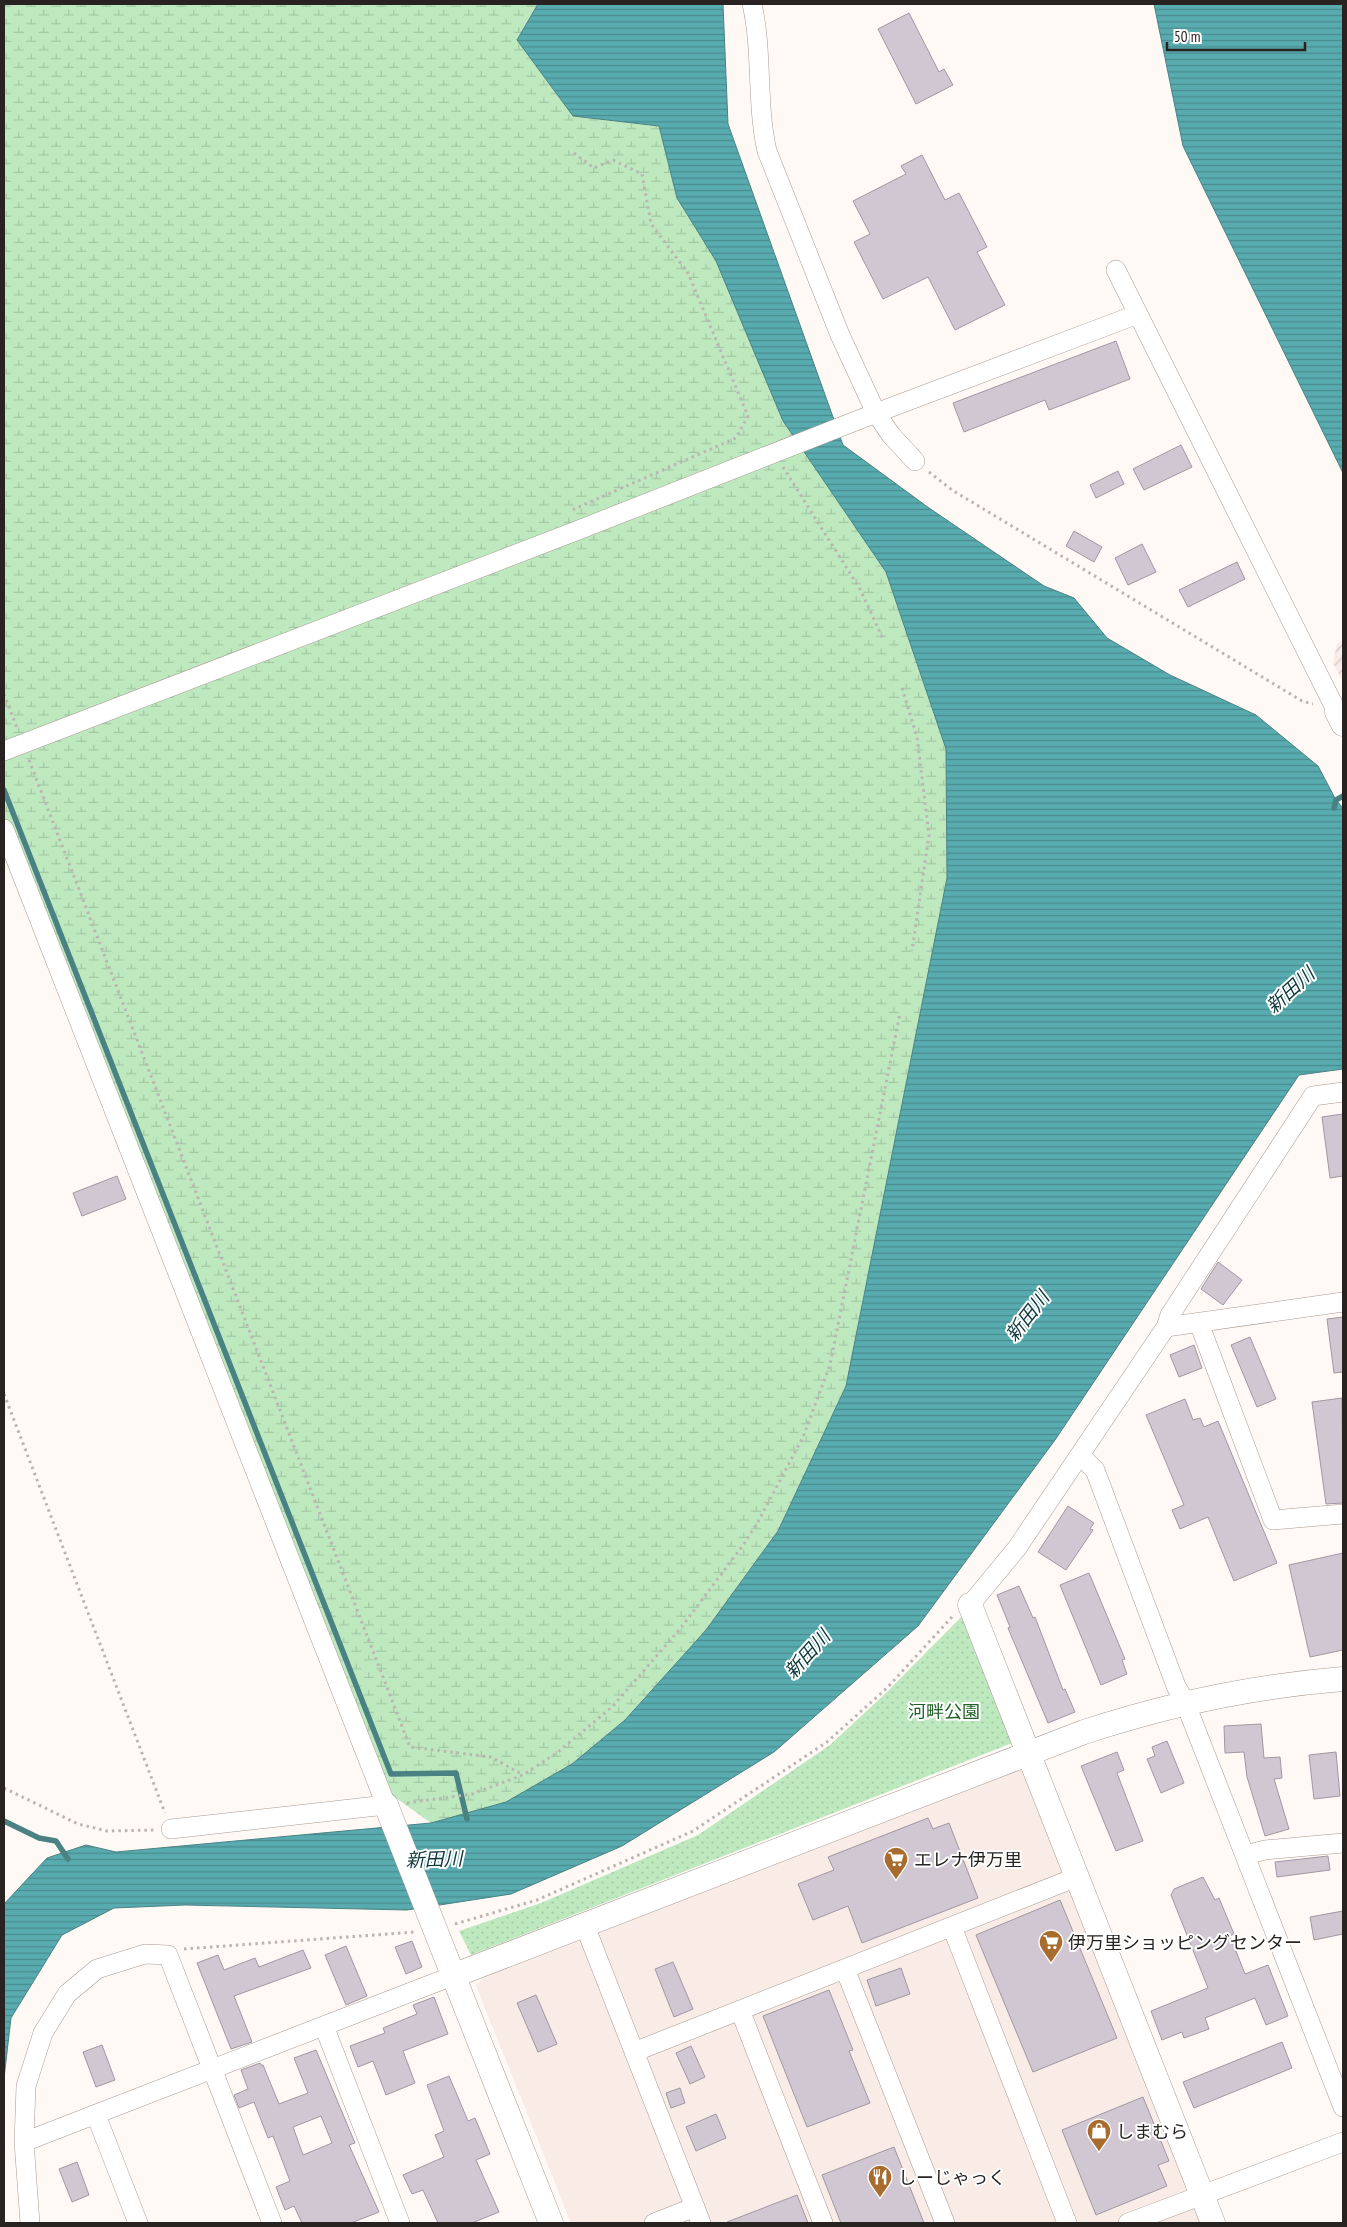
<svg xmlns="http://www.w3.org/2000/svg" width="1347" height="2227" viewBox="0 0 1347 2227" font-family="'PT Sans Narrow','Noto Sans JP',sans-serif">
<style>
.built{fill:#f9ebe5}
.industrial{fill:url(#industrial-furrows)}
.wetland{fill:url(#wetland-marsh)}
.park{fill:url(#park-dots)}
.water{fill:url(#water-rules);stroke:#4a8284}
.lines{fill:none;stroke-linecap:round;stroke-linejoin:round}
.stream{stroke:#4a8284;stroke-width:5.5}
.building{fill:#d1c7d3;stroke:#a097a2;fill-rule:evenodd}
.minor-casing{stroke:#a89a93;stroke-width:20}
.tertiary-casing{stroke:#a89a93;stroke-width:25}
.path{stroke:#bbb5b2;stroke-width:3;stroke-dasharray:2.5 4;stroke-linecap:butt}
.minor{stroke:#fff;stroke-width:19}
.tertiary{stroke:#fff;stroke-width:24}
.labels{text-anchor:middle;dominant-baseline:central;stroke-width:4;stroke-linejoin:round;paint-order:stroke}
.park-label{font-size:18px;fill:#1f6027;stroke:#fff}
.poi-label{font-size:18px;fill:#282320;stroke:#fff;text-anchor:start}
.water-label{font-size:19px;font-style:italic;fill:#0e3739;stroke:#fff}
</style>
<defs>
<pattern id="industrial-furrows" width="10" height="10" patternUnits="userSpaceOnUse" patternTransform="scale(1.25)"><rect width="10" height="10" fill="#f9ebe5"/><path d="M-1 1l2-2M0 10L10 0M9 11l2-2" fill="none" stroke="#d5c9c4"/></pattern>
<pattern id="wetland-marsh" width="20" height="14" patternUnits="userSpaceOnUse" patternTransform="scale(1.25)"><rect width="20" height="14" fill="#bee9bf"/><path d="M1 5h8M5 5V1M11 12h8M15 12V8" fill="none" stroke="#a3c8a4"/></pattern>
<pattern id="park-dots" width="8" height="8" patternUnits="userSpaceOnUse" patternTransform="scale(1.25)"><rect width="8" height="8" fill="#bee9bf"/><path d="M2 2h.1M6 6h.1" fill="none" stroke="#a3c8a4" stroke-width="1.8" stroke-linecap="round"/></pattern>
<pattern id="water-rules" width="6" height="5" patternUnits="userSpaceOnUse" patternTransform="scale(1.25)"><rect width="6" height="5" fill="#58abaf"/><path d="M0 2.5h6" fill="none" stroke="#498b8e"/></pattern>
</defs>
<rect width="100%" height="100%" fill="#fff9f6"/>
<path class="built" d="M1025,1762l180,461h-634l-95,-237 7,-8z"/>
<path class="industrial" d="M1343,640v42l-10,-19 4,-19z"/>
<path class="wetland" d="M4,4h534l-21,36 56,76 86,10 18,72 39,63 67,160 103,151 60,177 1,129 -101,508 -68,145 -72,99 -81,90 -53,44 -66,38 -75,21 -42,-30 -385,-968z"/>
<path class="park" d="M965,1613l50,129 -544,213 -12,-24 82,-28 157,-68 132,-90 57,-53z"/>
<path class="water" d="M538,4h185l5,120 115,321 86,63 115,78 30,12 33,40 63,37 86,40 62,51 18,34 7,8v261l-44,6 -244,365 -137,186 -144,126 -152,94 -111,48 -104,16 -222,-5 -71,3 -52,27 -51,83 -7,60v-174l43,-46 39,-13 30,7 315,-29 75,-21 66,-38 53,-44 81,-90 72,-99 68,-145 101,-508 -1,-129 -60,-177 -103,-151 -67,-160 -39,-63 -18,-72 -86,-10 -56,-76z
M1154,4h189v469l-160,-327z"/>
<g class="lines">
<path class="stream" d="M4,790l387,984 65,-1 11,46
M1334,808l2,-8 7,-4
M4,1821l35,17 17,3 12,18"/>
</g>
<path class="building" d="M909,13l30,59 5,-3 9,16 -37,19 -38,-75z
M922,155l23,45 14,-7 28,54 -10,5 28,53 -50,25 -27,-53 -45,22 -29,-57 16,-8 -17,-33 53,-27 -5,-8z
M1116,341l14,38 -81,31 -4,-10 -81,32 -11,-29z
M1181,445l11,22 -48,23 -11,-21z
M1118,471l6,13 -28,14 -6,-13z
M1074,531l28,16 -8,15 -28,-16z
M1142,544l14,28 -28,13 -13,-27z
M1237,562l8,17 -57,28 -9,-17z
M1343,1114v62l-13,2 -8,-61z
M117,1176l9,23 -44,17 -9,-23z
M1218,1262l24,18 -19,25 -22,-16z
M1343,1317v55l-9,1 -7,-54z
M1250,1337l26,62 -19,8 -26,-62z
M1194,1345l8,23 -23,9 -9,-22z
M1342,1398l1,105 -17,1 -14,-102z
M1185,1399l8,21 7,-2 4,9 14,-6 59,142 -43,18 -26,-64 -28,12 -8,-19 12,-5 -38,-90z
M1068,1506l26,17 -4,6 3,1 -27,40 -28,-18z
M1343,1553v97l-33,7 -21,-92z
M1089,1573l36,86 -3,1 5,14 -26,11 -41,-100z
M1019,1586l14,32 2,-1 28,73 2,-1 10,23 -27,11 -40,-95 2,-1 -13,-32z
M1261,1724l3,34 16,-1 2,21 -8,1 15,50 -24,7 -18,-59 -3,-25 -19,1 -1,-27z
M1167,1741l17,42 -23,10 -14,-34 8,-3 -3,-9z
M1117,1752l7,18 -7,3 26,68 -27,10 -35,-85z
M1336,1752l4,44 -26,3 -5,-44z
M928,1818l5,11 16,-6 29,75 -116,45 -14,-37 -35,14 -15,-36 36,-14 -6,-13z
M1328,1856l2,14 -53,7 -2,-15z
M1203,1877l12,23 4,-2 15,36 -4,2 15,38 23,-9 20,51 -22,9 -11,-27 -50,20 4,11 -25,9 -2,-6 -20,8 -11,-29 57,-23 -37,-93 3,-6z
M1060,1900l57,138 -84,34 -57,-137z
M1343,1911v23l-29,6 -4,-23z
M412,1941l10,26 -16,7 -11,-27z
M346,1946l21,50 -21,9 -21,-50z
M303,1950l8,18 -77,28 18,46 -21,7 -34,-86 21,-8 6,15 31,-12 4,9z
M673,1962l20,47 -19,8 -19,-48z
M901,1968l9,26 -34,12 -9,-26z
M829,1990l24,60 -4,1 21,52 -63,24 -44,-111z
M536,1995l21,49 -19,8 -21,-49z
M434,1997l14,37 -45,17 12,32 -29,12 -13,-34 -15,6 -8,-21 35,-13 -2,-5 34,-14 -4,-9z
M1282,2042l10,26 -98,40 -11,-26z
M102,2045l13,35 -19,7 -13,-35z
M691,2046l14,31 -15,7 -14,-31z
M316,2050l39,93 -6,2 30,67 -28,11h-49l-8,-17 -9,4 -9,-23 14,-6 -17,-45 -5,2 -14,-36 -15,6 -5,-13 14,-6 -7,-19 19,-7 1,2h2l16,39 29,-11 -14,-35zM321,2116l11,27 -29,12 -10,-28z
M449,2076l19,45 7,-3 15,36 -14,6 23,52 -27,11h-34l-15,-33 -11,4 -9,-19 41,-18 -9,-22 9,-4 -17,-46z
M680,2088l5,15 -14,5 -5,-15z
M1143,2097l26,64 -11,4 9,21 -71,29 -34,-85z
M716,2114l10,24 -30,13 -10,-24z
M894,2147l30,76h-83l-19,-48z
M77,2162l12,33 -17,7 -13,-33z
M797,2195l11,28h-81v-1z"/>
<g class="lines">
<defs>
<path id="minor" d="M752,4c11,48 4,98 15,147l73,184 36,78 15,22 24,26
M1116,270l221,442
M4,751l572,-220 300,-118 262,-99
M4,829l382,976 -215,24
M1199,1323l74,197 70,-6
M1166,1327l177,-25
M1081,1456l14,14 81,216 9,16 158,405
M970,1605l47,-57 149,-221 4,-12 143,-219 30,-4
M1245,1855l20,-5 78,-7
M585,1926l116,297
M952,1927l115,296
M845,1969l100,254
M740,2010l83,213
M324,2026l76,197
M634,2052l443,-175
M96,2115l42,108
M24,2142l2,-56 17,-53 24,-39 30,-25 48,-15 23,1 104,268
M30,2223l-6,-81 431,-167
M654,2223l41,-16
M1128,2223l215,-81"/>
<path id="tertiary" d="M1337,712l6,12
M970,1605l243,618
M386,1805l165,418
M455,1975l629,-243c85,-28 170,-46 259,-53"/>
</defs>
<use href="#minor" class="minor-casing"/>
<use href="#tertiary" class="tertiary-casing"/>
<path class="path" d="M574,153l20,15 19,-8 29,14 9,50 37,49 60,143 -12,22 -162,71 1,5
M783,467l77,122 24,52
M929,472l23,18 350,211 11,3
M902,688l15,49 12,98 -17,116
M4,694l13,34
M29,760l381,987 81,10 32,18
M4,1394l161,419
M4,1788l74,36 29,7 48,-1
M407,1803l65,-9 51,-19 35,-23 55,-46 67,-77 64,-85 15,-24 44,-83 27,-72 70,-352
M455,1924l82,-24 156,-69 134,-89 60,-54 65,-71
M184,1949l231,-17"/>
<use href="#minor" class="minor"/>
<use href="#tertiary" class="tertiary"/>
</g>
<defs>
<symbol id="supermarket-pin" viewBox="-11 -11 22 30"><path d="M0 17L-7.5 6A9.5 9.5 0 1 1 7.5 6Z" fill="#a86c2e" stroke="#fff"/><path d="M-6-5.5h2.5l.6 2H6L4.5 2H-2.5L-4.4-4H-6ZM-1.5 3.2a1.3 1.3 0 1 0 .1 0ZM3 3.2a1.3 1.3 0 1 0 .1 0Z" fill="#fff"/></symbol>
<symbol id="shop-pin" viewBox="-11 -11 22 30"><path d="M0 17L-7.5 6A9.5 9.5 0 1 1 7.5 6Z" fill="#a86c2e" stroke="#fff"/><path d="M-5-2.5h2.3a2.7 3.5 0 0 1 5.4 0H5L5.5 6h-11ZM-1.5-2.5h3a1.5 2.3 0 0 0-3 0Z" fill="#fff"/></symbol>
<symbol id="restaurant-pin" viewBox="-11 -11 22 30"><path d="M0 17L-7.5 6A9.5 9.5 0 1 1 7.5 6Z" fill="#a86c2e" stroke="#fff"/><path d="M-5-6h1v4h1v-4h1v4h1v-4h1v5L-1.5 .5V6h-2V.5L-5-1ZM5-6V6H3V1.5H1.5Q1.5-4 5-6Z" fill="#fff"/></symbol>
</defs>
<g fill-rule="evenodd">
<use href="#supermarket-pin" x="882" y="1845" width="28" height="38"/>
<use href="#supermarket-pin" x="1037" y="1928" width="28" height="38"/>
<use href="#shop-pin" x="1085" y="2117" width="28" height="38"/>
<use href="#restaurant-pin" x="866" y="2163" width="28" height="38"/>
</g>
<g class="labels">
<g class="park-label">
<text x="944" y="1711">河畔公園</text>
</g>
<g class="poi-label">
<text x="914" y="1859">エレナ伊万里</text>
<text x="1068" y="1942">伊万里ショッピングセンター</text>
<text x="1116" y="2131">しまむら</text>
<text x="898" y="2177">しーじゃっく</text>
</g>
<g class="water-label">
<text transform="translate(1290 990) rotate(-42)">新田川</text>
<text transform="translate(1027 1316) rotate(-52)">新田川</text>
<text transform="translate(807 1654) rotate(-48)">新田川</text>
<text transform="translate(434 1859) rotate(-2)">新田川</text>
</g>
</g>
<rect width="1347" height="2227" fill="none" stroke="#282320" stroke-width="10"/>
<path d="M1167 42v8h138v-8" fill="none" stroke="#282320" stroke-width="2.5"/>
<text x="1174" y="42" font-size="15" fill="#282320" stroke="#ffffff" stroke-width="4" paint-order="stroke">50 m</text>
</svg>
